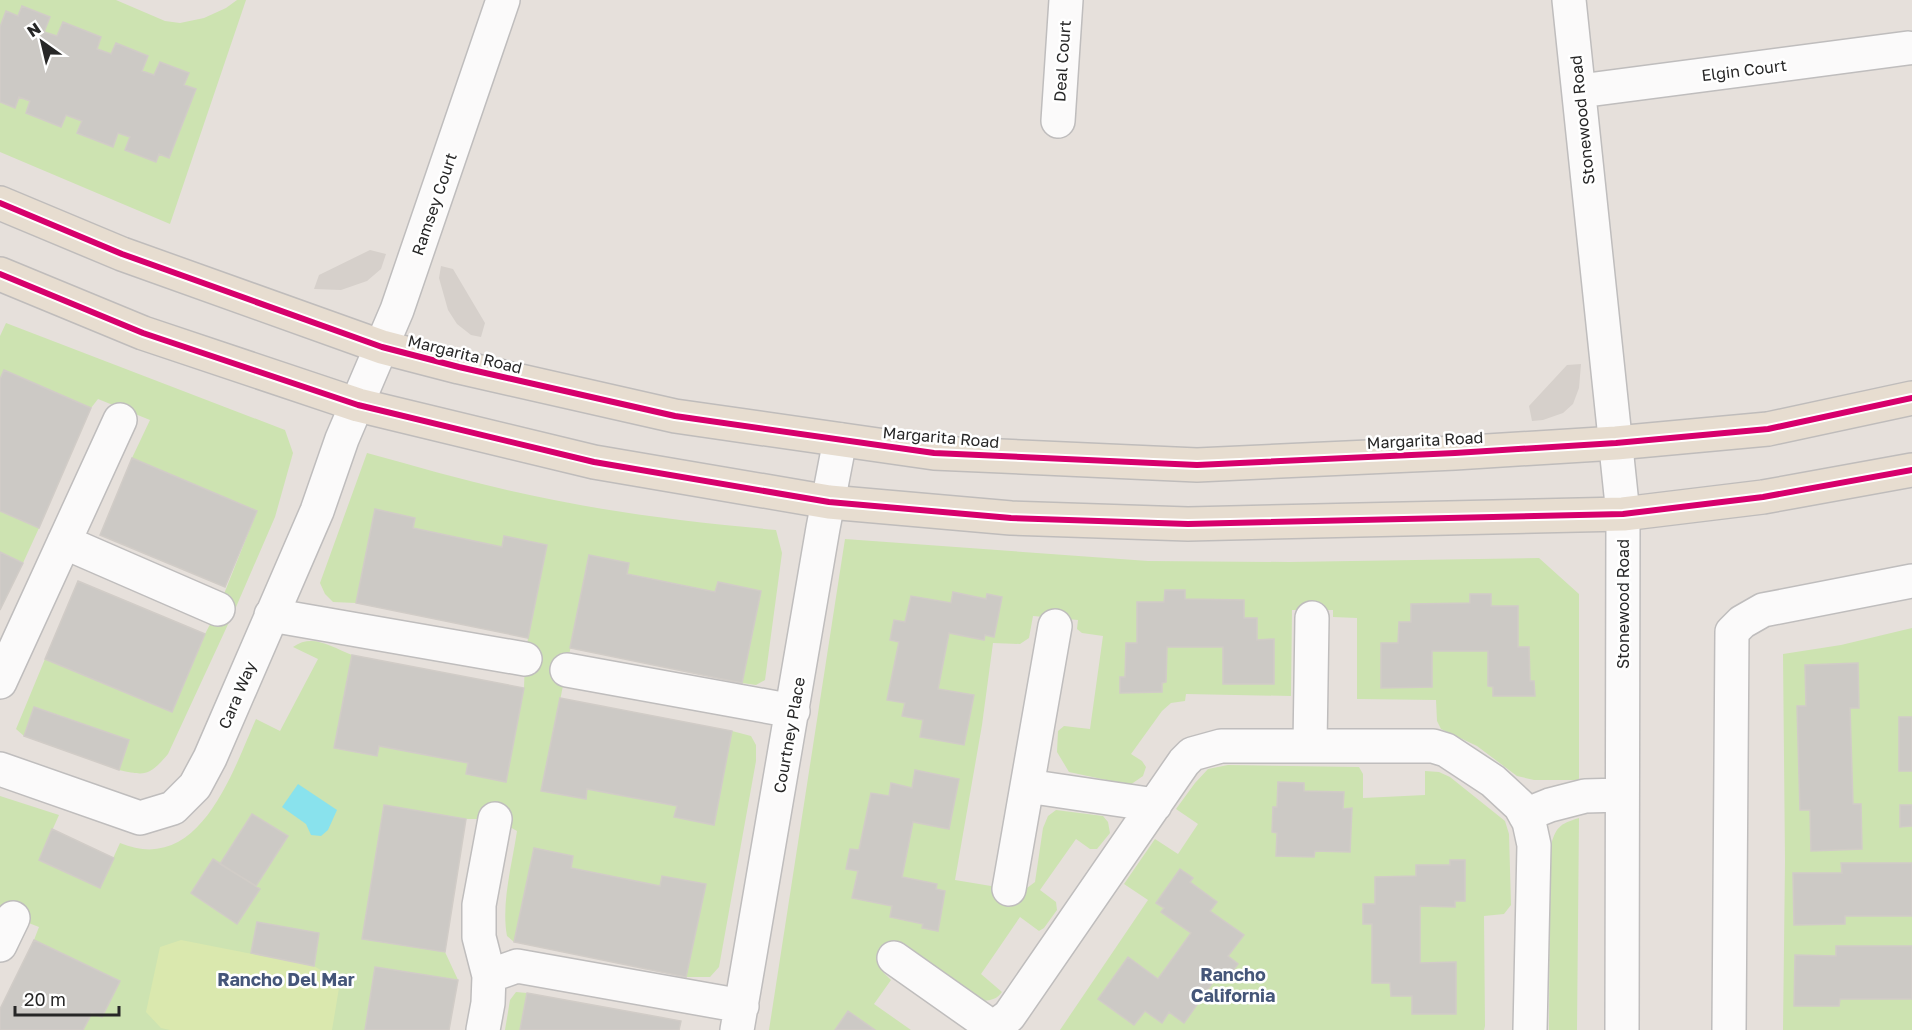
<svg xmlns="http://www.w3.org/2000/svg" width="1912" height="1030" viewBox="0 0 1912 1030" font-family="'Golos Text',sans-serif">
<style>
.green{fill:#cde3b1}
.pitch{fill:#dae8ae}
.plaza{fill:#d6d0cb}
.water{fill:#89e2ed}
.building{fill:#ccc9c5;stroke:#d1ccc7;stroke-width:1.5}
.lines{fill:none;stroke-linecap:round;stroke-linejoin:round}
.minor-casing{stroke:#bfbdbd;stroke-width:36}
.major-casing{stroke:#bfbcbb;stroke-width:36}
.minor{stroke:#fbfafa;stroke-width:33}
.major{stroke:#e7ddd0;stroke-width:33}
.cycleway-casing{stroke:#fff;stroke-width:10}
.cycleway{stroke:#d6006c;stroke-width:6}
.labels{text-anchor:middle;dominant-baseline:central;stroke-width:5;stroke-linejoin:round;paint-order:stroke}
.street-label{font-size:16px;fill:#272727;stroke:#fff}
.neighbourhood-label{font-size:18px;font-weight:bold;fill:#455679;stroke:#fff}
</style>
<rect width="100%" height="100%" fill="#e6e0db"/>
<path class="green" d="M0,0h116l49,21 15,2 24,-5 22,-10 11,-8h9l-76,224 -170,-72z
M6,323l279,107 8,23 -18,64 -39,90 -68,147c-19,22 -22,22 -49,16l10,-30 -94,-33 -11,29 -8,-7 29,-70 127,53 33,-78 13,-25 39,-98 -125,-53 18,-38 -52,-21 -7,9 -87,-38 -4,9v-43z
M367,453c62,17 123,35 187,47 73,15 148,23 222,30l6,23 -17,127 -9,5 -14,-2 19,-92 -43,-9 -3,10 -88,-18 -38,-19 -47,236 43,8 2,-10 90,17 -2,11 39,7 18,-93 19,5 5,9v16l-37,206 -9,10h-24l19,-93 -43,-8 -2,10 -89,-18 2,-12 -39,-7 -20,93 -7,-6c-6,-33 5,-71 10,-105l-22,-12h-29l-82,-14 -22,134 83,13 13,28 -83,-13 -10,63h-282l9,-17 10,4 18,-36 -86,-41 5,-13 -39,-15v-116l59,19 -20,45 61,27 20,-44c79,33 112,-70 136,-124l24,12 38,-72 -25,-12c20,-14 38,0 59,8l-18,93 43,8 2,-10 89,17 -2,11 40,7 18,-93 1,-29 3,-21 19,-93 -43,-9 -2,11 -89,-19 1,-10 -38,-8 -20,93 -23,-1 -8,-8 -5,-11z
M0,511l39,17 -16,35 -23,-11z
M845,539l303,22 141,1 250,-4 40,36v186h-45l-17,-4 -40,-30 -36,-17 -4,-8 -1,-21 -79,-1v-81l-24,-1v-7h-41l-1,86 -105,-2 -1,7 -14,2 -9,8 -31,43 11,7 4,6 -3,9 -13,9 -61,-13 -12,-20 1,-21 6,-5 26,3 13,-93 -21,-3 -5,-4 1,-9 -45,-4 -4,22 -9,6 -27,-1 -11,82 -27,155 54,9 18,-1 8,-6 8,-54 5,-12 8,-6 47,6 5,6 2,11 -13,16h-7l-14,-10 -36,51 16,12 1,8 -13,18 -5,3 -19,-14 -39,57 21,18c-5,7 -10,8 -19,9l-78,-57 -22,28 8,8 -17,24 37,26h-142z
M1912,628v402h-129l2,-169 -2,-207 58,-9z
M1228,765l131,2 4,7v24l62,-3v-24l14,1 11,5 55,44 4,13 2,71 -7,9 -20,2 1,110 -1,4h-424l88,-130 -24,-16 31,-45 23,15 20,-30 -22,-15 19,-26 13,-14z
M1579,818l-2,212h-28l1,-182c6,-21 9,-24 29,-30z
M516,992l11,1 -7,37h-15l5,-30z"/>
<path class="pitch" d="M181,940l133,26 26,16 -8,48h-162l-9,-2 -15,-16 14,-65z"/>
<path class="plaza" d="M370,250l16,4 -5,15 -14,12 -26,9 -27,-1 5,-14z
M441,266l12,3 32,54 -4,14 -10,-2 -14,-11 -9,-14 -9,-32z
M1581,364l-2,24 -6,16 -10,9 -20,7 -11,1 -3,-15 38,-41z"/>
<path class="water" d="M298,784l39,26 -9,20 -7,6 -10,-1 -5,-11 -24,-17z"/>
<path class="building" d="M22,6l28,11 -6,15 13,4 6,-14 38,15 -4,12 14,5 5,-11 32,13 -6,15 12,4 6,-13 29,11 -5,12 12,4 -27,69 -10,-4 -3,8 -31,-12 5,-13 -12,-4 -5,14 -36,-14 5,-12 -16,-6 -5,12 -35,-14 4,-12 -11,-4 -4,11 -15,-6v-75l6,-16 12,5z
M4,370l87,38 -52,120 -39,-17v-132z
M132,458l125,53 -32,76 -125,-52z
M375,509l40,9 -2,10 89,19 2,-11 43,9 -19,93 -172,-35z
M0,552l23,11 -23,47z
M589,555l40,8 -2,11 88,18 3,-10 43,9 -19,92 -172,-35z
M78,581l127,53 -33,78 -127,-53z
M1165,590h20v9l59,1v18h13v22l17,-1v45h-51v-37h-56l-1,35 -4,1v9l-42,1v-16h5l1,-34h11v-41h27z
M953,592l33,7 1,-5 15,3 -8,40 -9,-2 -1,5 -35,-7 -11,56 36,6 -10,50 -44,-8 3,-17 -21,-4 3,-13 -18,-3 12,-58 -9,-2 4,-20 11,2 6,-26 40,7z
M1470,594h21v12h27v41h11l1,34h4l1,15h-42v-9l-5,-1v-35h-56v36l-51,1v-45h17l1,-21h12v-18l59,-1z
M352,655l172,33 -18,94 -40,-8 2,-11 -89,-17 -2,10 -43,-8z
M1858,663l1,45h-9l3,96h8l1,45 -51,2 -1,-41h-10l-3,-104h9l-1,-41z
M560,698l172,33 -18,94 -40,-8 3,-11 -90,-17 -1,10 -45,-8z
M34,707l95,33 -10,30 -95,-34z
M1899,717h13v54h-13z
M915,770l44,9 -10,50 -36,-7 -11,55 35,7 -1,5 9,2 -7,40 -16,-3 1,-4 -33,-7 2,-11 -40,-8 6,-27 -12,-2 4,-20 9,1 12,-57 18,3 2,-13 21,5z
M1278,782l26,1v8l40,1 -1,17 9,-1 -2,44 -35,-1 -1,6 -38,-1 1,-23 -5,-1 1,-25h4z
M384,805l82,14 -21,133 -83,-13z
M1900,805h12v21l-12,1z
M252,814l36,22 -32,50 -36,-22z
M52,829l62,29 -14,30 -61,-28z
M534,848l39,8 -2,12 89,18 2,-10 44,8 -20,93 -172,-35z
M213,859l47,30 -23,35 -46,-31z
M1450,860h15v41h-10v6l-35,-1v57l36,-1v52h-44v-18h-21l-1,-13h-18v-59h-9v-20h12v-27l41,-1v-11h34z
M1841,863h71v53h-67v8l-51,1 -1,-52h49z
M1180,869l13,9 -3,4 27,20 -7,9 34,24 -16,21 10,8 -12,16 -8,-5 -34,48 -15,-11 -7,11 -17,-12 -11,14 -36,-26 30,-42 30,22 33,-46 -30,-21 3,-4 -8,-5z
M257,922l62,11 -5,33 -63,-13z
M34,940l86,41 -18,36 -10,-4 -9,17h-83v-21z
M1836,946h76v53h-72l-1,7h-45l1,-51 41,1z
M375,967l83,13 -9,50h-84z
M527,993l154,28 -2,9h-159z
M848,1011l27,19h-40z"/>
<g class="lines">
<defs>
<path id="minor" d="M1569,0l54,514 -1,516
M1580,91l328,-43
M1058,121l8,-121
M64,542l154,67
M271,615l254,44
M567,670l226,41
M0,682l120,-262
M1310,745l2,-127
M0,769l140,49 33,-10 22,-22 15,-28 107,-247 25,-72 55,-129 106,-310
M1027,786l128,19
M1525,815l25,-10 35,-9 37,-1
M1009,889l46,-263
M0,945l13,-27
M894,958l95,67h8l12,-9 175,-254 8,-8 29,-8h212l13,4 47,31 27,25 9,16 5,23 -4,185
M489,976l28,-10 225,40
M483,1030l5,-27 1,-27 -10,-39v-32l16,-86
M737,1030l86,-502 17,-88
M1729,1030l3,-398 10,-10 21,-12 149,-29"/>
<path id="major" d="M0,203l122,51 260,93 77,20 216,49 259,37 263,12 258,-12 161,-10 152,-14 144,-31
M0,274l143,59 215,72 236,57 235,40 182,16 177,6 435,-10 140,-17 149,-27"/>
</defs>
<use href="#minor" class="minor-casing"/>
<use href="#major" class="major-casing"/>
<use href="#minor" class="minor"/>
<use href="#major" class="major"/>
<defs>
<path id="cycleway" d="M0,203l122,51 260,93 77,20 216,49 259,37 263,12 258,-12 161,-10 152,-14 144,-31
M0,274l143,59 215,72 236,57 235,40 182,16 177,6 435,-10 140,-17 149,-27"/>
</defs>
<use href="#cycleway" class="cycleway-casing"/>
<use href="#cycleway" class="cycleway"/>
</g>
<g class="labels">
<g class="street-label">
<text transform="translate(1062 61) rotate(-86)">Deal Court</text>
<text transform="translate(1744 70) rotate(-7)">Elgin Court</text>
<text transform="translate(1582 120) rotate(-96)">Stonewood Road</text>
<text transform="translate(434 204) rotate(-71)">Ramsey Court</text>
<text transform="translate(465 354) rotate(14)">Margarita Road</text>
<text transform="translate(941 437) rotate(5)">Margarita Road</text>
<text transform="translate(1425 440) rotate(-3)">Margarita Road</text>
<text transform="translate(1623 604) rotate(-90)">Stonewood Road</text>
<text transform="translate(237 695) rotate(-67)">Cara Way</text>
<text transform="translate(789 735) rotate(-80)">Courtney Place</text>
</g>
<g class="neighbourhood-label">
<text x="1233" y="974">Rancho<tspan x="1233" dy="21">California</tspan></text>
<text x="286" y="979">Rancho Del Mar</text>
</g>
</g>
<g transform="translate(42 42) rotate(326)" stroke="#ffffff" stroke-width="4.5" paint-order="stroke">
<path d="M0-4.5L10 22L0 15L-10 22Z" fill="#272727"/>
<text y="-9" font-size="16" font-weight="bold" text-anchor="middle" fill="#272727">N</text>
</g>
<path d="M15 1006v9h104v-9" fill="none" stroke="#272727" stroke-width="3"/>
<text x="24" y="1006" font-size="18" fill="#272727" stroke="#ffffff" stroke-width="4.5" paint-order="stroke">20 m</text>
</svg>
